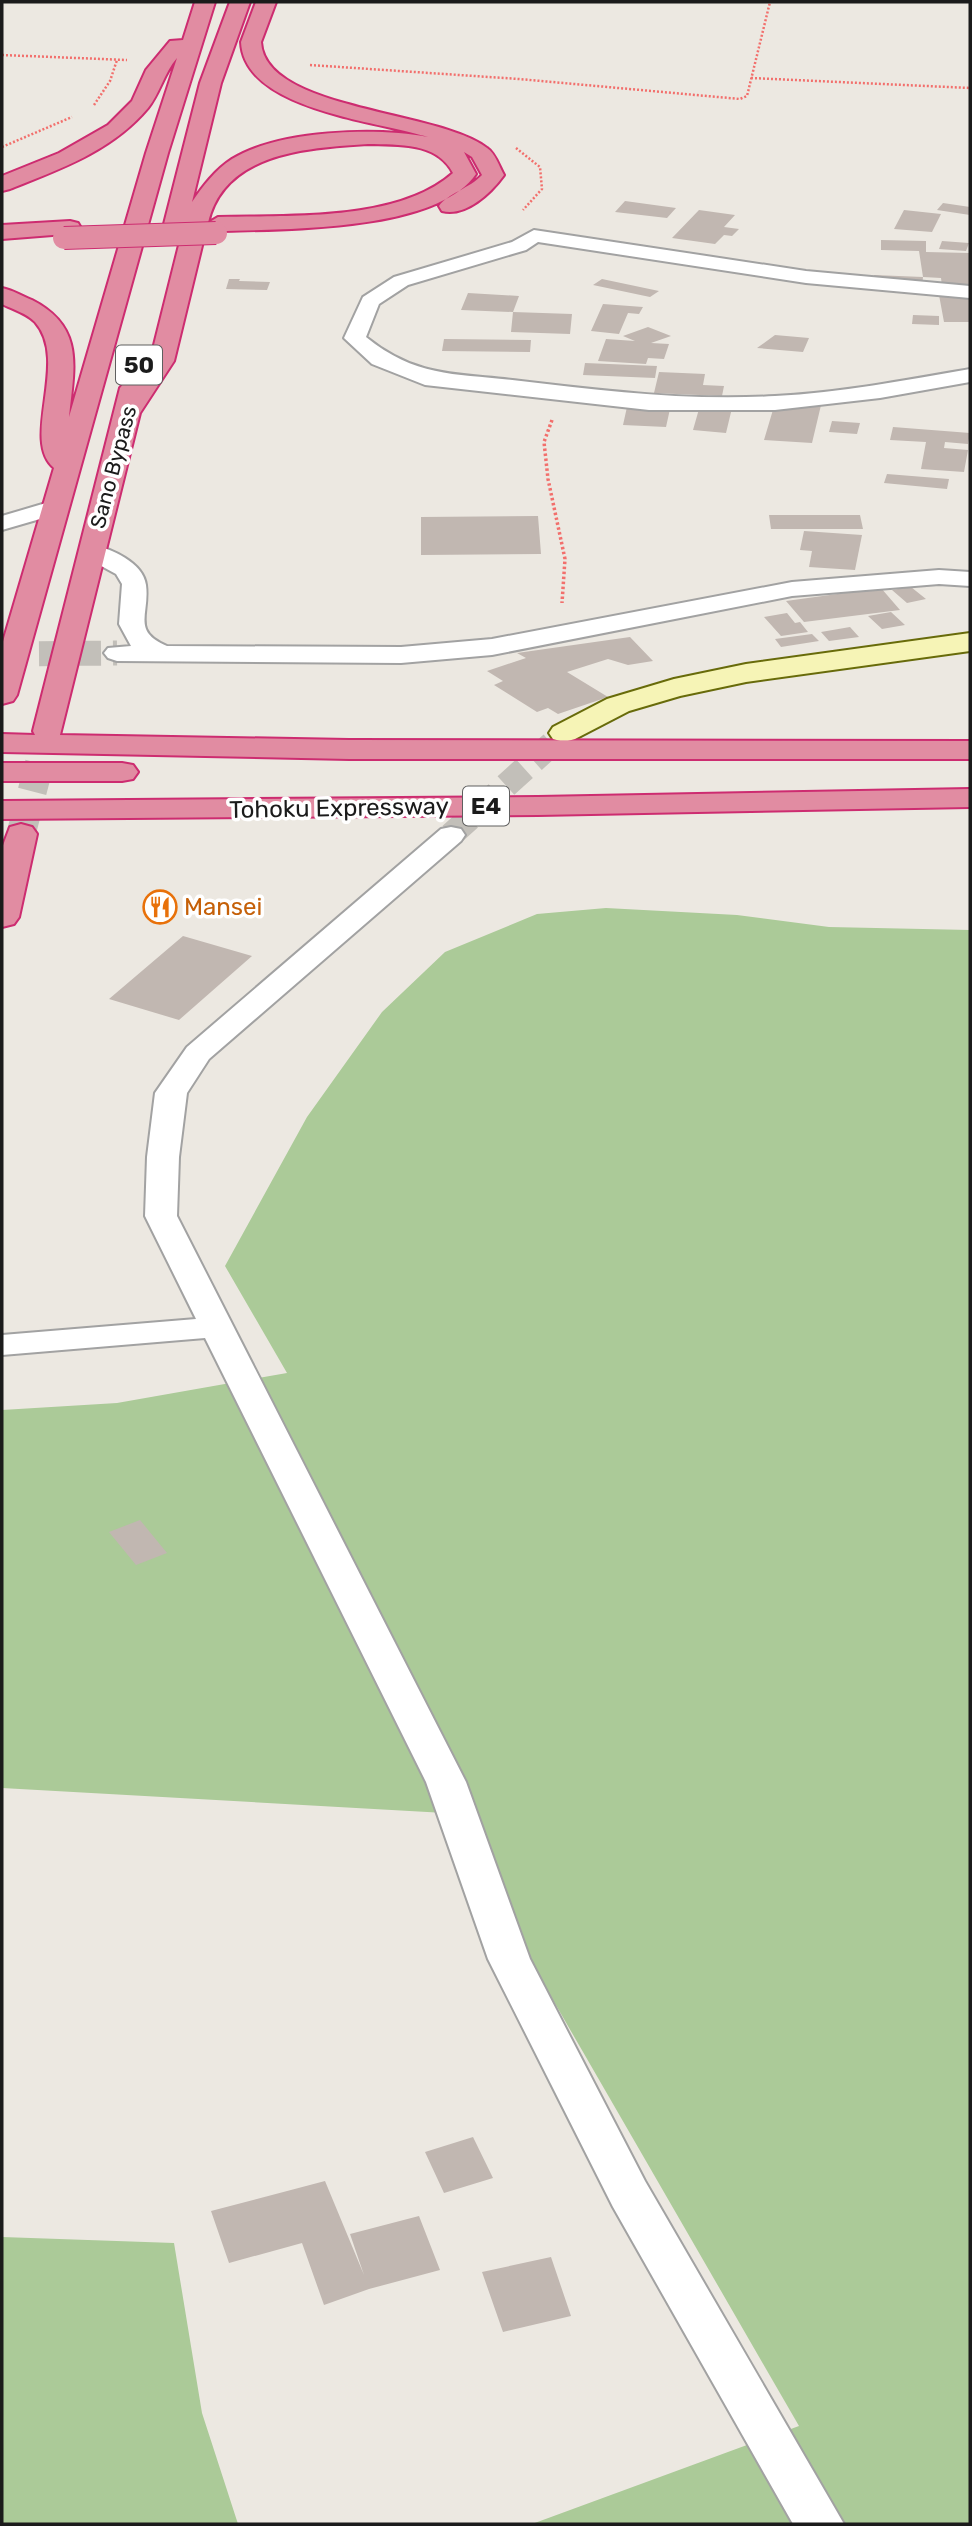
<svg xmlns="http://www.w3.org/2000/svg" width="972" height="2526" viewBox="0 0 972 2526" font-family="Rubik,sans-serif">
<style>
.forest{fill:#abca98}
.building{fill:#c1b7b1}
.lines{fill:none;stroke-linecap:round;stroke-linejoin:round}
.street-tunnel{stroke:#c2bfb9;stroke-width:25;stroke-dasharray:25 12;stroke-linecap:butt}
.highway-tunnel{stroke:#c2bfb9;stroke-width:29;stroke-dasharray:29 15;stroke-linecap:butt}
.street-casing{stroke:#a2a2a2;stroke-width:4}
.secondary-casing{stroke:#686b0a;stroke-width:4}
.highway-casing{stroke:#cd2c70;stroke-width:4}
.path-far1{stroke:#f26f6c;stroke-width:2.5;stroke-dasharray:2 2;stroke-linecap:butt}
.path{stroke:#f26f6c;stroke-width:3.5;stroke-dasharray:2.5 2.5;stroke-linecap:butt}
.street{fill:#fff;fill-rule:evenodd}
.secondary{fill:#f6f4b6;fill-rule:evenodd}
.highway{fill:#e18ca2;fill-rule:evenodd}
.highway-bridge-casing{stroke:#cd2c70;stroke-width:24;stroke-linecap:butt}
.highway-bridge{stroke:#e18ca2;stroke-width:22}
.labels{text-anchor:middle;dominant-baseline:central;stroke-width:7;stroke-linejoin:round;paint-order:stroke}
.far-street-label{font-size:21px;fill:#1b1b1b;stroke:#fff}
.shield{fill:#fff;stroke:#5f5f5f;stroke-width:2}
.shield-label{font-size:23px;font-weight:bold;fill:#1b1b1b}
.street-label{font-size:24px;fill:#1b1b1b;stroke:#fff}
.food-label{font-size:24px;fill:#c56008;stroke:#fff;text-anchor:start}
</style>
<rect width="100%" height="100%" fill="#ece8e1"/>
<path class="forest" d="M606,908l131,7 92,12 141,3v1594h-438l267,-98 -354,-613 -443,-25v-378l115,-7 170,-30 -62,-107 82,-149 75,-105 63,-60 92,-38z
M2,2237l172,6 28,170 36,111h-236z"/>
<path class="building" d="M625,201l51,7 -9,10 -52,-6z
M943,203l27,4v8l-33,-5z
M699,210l36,5 -11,12 15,2 -7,7 -8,-1 -9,9 -43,-6z
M904,210l37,4 -9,18 -38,-3z
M881,240l45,1v11l43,1 1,34 -28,-1 -1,-8 -18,-1 -4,-26 -38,-1z
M942,241l27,2 -3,8 -27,-2z
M874,275l49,2 -1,10 -49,-2z
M229,279h11l-1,2 31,1 -3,8 -41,-1z
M602,279l57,12 -9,6 -57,-12z
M468,293l51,3 -6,16 -52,-2z
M939,295l31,1v26h-26z
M603,304l40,3 -4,7 -11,-1 -9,21 -28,-3z
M513,312l59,2 -2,20 -59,-2z
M913,315l26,1v9l-27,-1z
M648,327l23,9 -20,7 18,1 -5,15 -16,-1 -2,6 -48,-3 8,-22 29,2 -12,-5z
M775,335l34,3 -6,14 -46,-4z
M444,339l87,1 -1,12 -88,-1z
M585,363l72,3 -2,12 -72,-3z
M659,372l46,2 -2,11 21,1 -2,10 -68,-3z
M822,401l-10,42 -48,-3 11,-37z
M627,407l43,2 -4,18 -43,-2z
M732,408l-6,25 -33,-3 6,-21z
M832,421l28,2 -3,11 -28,-2z
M893,427l77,6 -2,11 -23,-2 -1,6 24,2 -4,22 -43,-3 5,-27 -36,-2z
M887,474l62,5 -2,10 -63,-6z
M769,515h91l3,14h-92z
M538,516l3,38 -120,1v-38z
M804,531l58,4 -7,35 -46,-3 3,-16 -12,-1z
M911,587l15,12 -19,4 -15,-13z
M881,588l19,22 -96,12 -18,-21z
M891,612l14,13 -23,4 -14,-13z
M787,613l8,10 5,-1 8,10 -27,4 -17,-19z
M850,627l9,10 -30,4 -8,-9z
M812,634l7,7 -38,6 -6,-8z
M630,637l23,24 -25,4 -20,-6 -41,13 41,25 -50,17 -10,-6 -11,4 -43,-27 9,-4 -16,-10 39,-13 -9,-5z
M183,936l69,20 -73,64 -70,-21z
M140,1520l27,33 -31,12 -27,-33z
M473,2137l20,41 -49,15 -19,-41z
M325,2181l39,94 -14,-41 69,-18 21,54 -71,19 -45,16 -22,-62 -73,20 -18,-52z
M551,2257l20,59 -68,16 -21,-60z"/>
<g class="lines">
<path class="street-tunnel" d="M2,654l115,-1
M451,835l113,-102"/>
<path class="highway-tunnel" d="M21,834l27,-103"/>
<defs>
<path id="street" d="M534,230l272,41 164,15v12l-164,-15 -268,-41 -12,8 -118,35 -29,19 -13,33c52,42 92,36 155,44 84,10 168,20 254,15 65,-3 131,-16 195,-27v13l-90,16 -105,12h-126l-224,-25 -53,-21 -28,-26 19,-41 31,-20 118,-35z
M56,500l8,2 4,5 -4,5 -62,18v-14z
M91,544c20,5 52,18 55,41 4,29 -15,46 21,61l234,1 91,-8 300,-57 147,-12 31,2v14l-31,-2 -147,12 -300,59 -91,8 -284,-2 -9,-3 -4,-5 4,-5 23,-2 -12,-22 3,-40 -6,-10 -33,-18 -4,-5 4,-5z
M451,827l10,2 4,6 -4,6 -252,218 -22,34 -8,64 -2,59 289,566 64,177 115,222 199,343h-51l-180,-317 -125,-248 -62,-177 -221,-444 -203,17v-20l194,-16 -51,-103 2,-59 8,-64 32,-46 254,-218z"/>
<path id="secondary" d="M970,633v18l-224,31 -66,14 -51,15 -54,28 -11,3 -11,-3 -4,-6 4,-6 54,-28 67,-20 72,-15z"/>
<path id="highway" d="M195,2h20l-47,151 -151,542 -4,6 -11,3v-59l52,-177c-34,-28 16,-107 -19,-146 -7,-8 -23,-13 -33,-18v-16c10,2 20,8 30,12 53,27 42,67 37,117l77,-264 31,-95c-13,15 -17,35 -29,50 -36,43 -88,61 -138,81l-8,2v-15l57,-23 49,-28 24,-24 14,-31 24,-29 13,-1z
M230,2h20l-29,81 -29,119c11,-16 23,-32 40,-43 47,-29 143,-32 196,-22 -50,-16 -184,-27 -187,-95l15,-40h20l-15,40c4,69 178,68 226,106 8,5 12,18 17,27 -13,18 -38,42 -62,36l-3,-5c8,-12 31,-18 43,-31l-10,-18 -8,-5 12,22c-40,58 -193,55 -258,57l-8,-2 -3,-4 -33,136 -34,52 -80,322 289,5 621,1v18h-621l-347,-7v-18l33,1 -2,-4 87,-343 4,-5 12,-2 14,-20 33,-132 -8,2 -8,-2 -3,-5 36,-141zM368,144c31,1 69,-2 85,29 -55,49 -164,42 -235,44l-10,6c16,-71 100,-75 160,-79z
M70,221l8,2 3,5 -3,5 -76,6v-14z
M2,763h120l11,2 5,7 -5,7 -11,2h-120z
M970,789v18l-432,8 -536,4v-18l536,-4z
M21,824l11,3 5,7 -18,83 -5,7 -12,3v-79l8,-21z"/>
</defs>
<use href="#street" class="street-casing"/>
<use href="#secondary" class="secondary-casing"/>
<use href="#highway" class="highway-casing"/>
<path class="path-far1" d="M2,55l125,5
M310,65l209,14 221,20 7,-3 23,-94
M751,78l219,10
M94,105l16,-24 7,-21
M2,147l70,-30
M516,148l24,19 2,22 -19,21"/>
<path class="path" d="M552,420l-8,22 4,37 17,80 -3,44"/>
<use href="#street" class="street"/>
<use href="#secondary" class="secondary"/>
<use href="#highway" class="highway"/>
<defs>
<path id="highway-bridge" d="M64,238l152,-5"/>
</defs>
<use href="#highway-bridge" class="highway-bridge-casing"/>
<use href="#highway-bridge" class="highway-bridge"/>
</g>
<defs>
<symbol id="restaurant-ring" viewBox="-11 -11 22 22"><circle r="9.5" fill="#fff" stroke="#e8710a" stroke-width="1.5"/><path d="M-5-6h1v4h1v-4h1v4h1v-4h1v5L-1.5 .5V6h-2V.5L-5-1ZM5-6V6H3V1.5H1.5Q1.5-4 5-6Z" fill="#e8710a"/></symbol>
</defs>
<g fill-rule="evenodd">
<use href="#restaurant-ring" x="141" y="888" width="38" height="38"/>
</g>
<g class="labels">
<g class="far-street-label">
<text transform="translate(113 467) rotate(-75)">Sano Bypass</text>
</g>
<g class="shield">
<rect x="116" y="345.5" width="46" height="39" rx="5"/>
<rect x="463" y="786.5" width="46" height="39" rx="5"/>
</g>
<g class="shield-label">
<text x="139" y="365">50</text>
<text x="486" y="806">E4</text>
</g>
<g class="street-label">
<text transform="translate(339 808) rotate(-1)">Tohoku Expressway</text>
</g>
<g class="food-label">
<text x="184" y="907">Mansei</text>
</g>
</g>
<rect width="972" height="2526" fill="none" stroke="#1b1b1b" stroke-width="7"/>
</svg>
